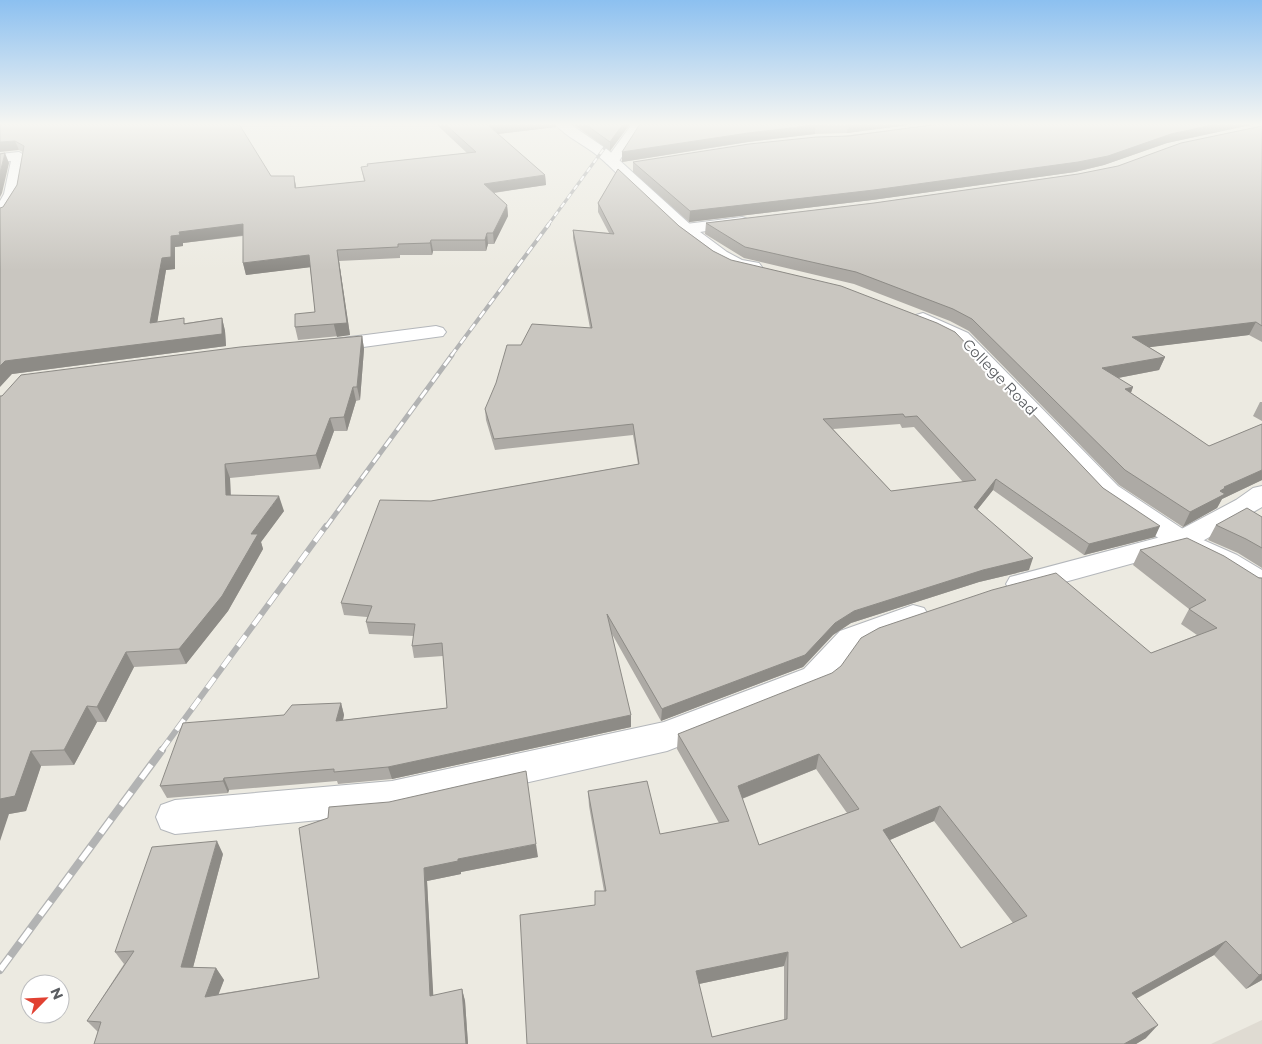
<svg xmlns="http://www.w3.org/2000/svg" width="1262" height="1044" viewBox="0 0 1262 1044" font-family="Montserrat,sans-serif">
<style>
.education{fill:#dfdbd2}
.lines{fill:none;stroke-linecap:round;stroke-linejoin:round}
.street-casing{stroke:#b4b7bb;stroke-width:2}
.secondary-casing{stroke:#b5b8bd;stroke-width:2}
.street{fill:#fff;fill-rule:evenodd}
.secondary{fill:#fff;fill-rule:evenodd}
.rail-far4-casing{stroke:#b2b3b3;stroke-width:3}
.rail-far3-casing{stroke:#b2b3b3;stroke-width:4}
.rail-far2-casing{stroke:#b2b3b3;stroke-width:5}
.rail-far1-casing{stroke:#b2b3b3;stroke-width:6}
.rail-casing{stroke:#b2b3b3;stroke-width:8}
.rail-far4{stroke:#fff;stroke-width:2;stroke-dasharray:5.5;stroke-linecap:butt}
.rail-far3{stroke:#fff;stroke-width:2.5;stroke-dasharray:8;stroke-linecap:butt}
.rail-far2{stroke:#fff;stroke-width:3;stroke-dasharray:10;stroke-linecap:butt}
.rail-far1{stroke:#fff;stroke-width:4.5;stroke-dasharray:13;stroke-linecap:butt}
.rail{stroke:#fff;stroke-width:5.5;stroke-dasharray:17;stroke-linecap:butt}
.wall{fill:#adaaa5;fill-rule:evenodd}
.shaded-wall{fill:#8d8b86}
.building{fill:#c9c6c0;stroke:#8d8b86;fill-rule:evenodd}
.labels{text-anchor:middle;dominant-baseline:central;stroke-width:4;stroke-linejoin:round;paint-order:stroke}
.far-street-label{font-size:15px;fill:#5a5d61;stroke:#fff}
</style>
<rect width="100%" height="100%" fill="#eceae1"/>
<path class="education" d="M1262,1020v24h-51z"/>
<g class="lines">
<defs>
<path id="street" d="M632,124h12l-27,40h-10l-2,-3z
M19,152l7,4 -6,38 -14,23 -6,2v-18l4,-7 7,-33 -11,1v-8z
M742,217l6,2 2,3 -2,3 -62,9 -6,-2 -2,-3 2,-3 6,-2z
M436,326l7,2 3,4 -3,4 -116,16 -7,-2 -3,-4 3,-4 7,-2z
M1262,486v21l-70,40 -171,47 -11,-3 -4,-7 4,-7 162,-43 64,-34 17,-12z
M913,605l11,3 5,8 -5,8 -62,23 -34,40 -161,64 -275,62 -217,21 -14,-5 -5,-12 5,-12 14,-5 217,-19 272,-59 140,-53 36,-38z"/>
<path id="secondary" d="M555,124h15l38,26 84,76 35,26 15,8 17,3 3,4 -3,4c-45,11 -127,-87 -161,-115 -13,-11 -32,-19 -43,-32z
M923,313l45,20 150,153 74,49 45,20 25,15v24l-11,-3 -34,-22 -45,-22 -63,-42 -9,-7 -146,-157 -38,-18 -3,-4 3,-4z"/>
</defs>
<use href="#street" class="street-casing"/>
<use href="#secondary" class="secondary-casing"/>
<use href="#street" class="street"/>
<use href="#secondary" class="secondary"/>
<defs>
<path id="rail-far4" d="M548,225l74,-101"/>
<path id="rail-far3" d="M451,356l98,-132"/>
<path id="rail-far2" d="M326,527l126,-172"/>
<path id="rail-far1" d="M161,751l165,-225"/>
<path id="rail" d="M0,970l162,-220"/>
</defs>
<use href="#rail-far4" class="rail-far4-casing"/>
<use href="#rail-far3" class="rail-far3-casing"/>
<use href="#rail-far2" class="rail-far2-casing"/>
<use href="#rail-far1" class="rail-far1-casing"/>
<use href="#rail" class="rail-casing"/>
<use href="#rail-far4" class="rail-far4"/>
<use href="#rail-far3" class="rail-far3"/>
<use href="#rail-far2" class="rail-far2"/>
<use href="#rail-far1" class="rail-far1"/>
<use href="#rail" class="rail"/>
</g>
<path class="wall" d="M0,124l271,52h23l2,12 68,-7 -3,-14h6v-3l100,-11 -31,-29h120v3l-58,7 47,41 1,10 -52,8 13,12 1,11 -14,28h-6l-2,7h-53l-1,4h-32v3l-61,3 11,74 -52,5 -3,-13 20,-15 -5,-45 -64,8 -3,-12v-27l-60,7v3l-8,1v22l-9,1 -9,52 29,1 36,-5 3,13 1,15 -214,28 -9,-167 14,-22 6,-33 -4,-2z
M573,124h57l-20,27z
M640,124h276l-69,9 -32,1 -67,8 -126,20z
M939,124h316l-88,19 -63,22 -29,7 -203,28 -183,22 -56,-50v-10z
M1262,126v216l-13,-7 -100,12 16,10 -6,13 -41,8 15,9 -2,6 78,53 53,-22v56l-40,19 -5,9 -34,19 -64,-42 -150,-154 -19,-10 -96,-37 -110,-26 -39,-24 1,-11 168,-20 204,-29 40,-8z
M598,203l81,23 34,25 390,237 52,49 -71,18 -91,-65 -16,20 52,60 -50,12 -128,41 -18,12 -30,32 -140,53 -2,1 -49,-87 19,93 -239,52 -54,5 -1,-3 -108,9 -1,3 -61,5 -7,-12 124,-71 57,-12 3,12 -1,5 104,-12 -4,-52 -29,2 -2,-12 2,-10 -45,-2 -3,-12 1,-5 -23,-2 -3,-12 90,-102 207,-37 -5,-29 -138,15 -9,-30 -1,-11 36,-64 69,-17 -17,-90v-8l36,3 -11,-21zM900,424l2,4 12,-1 49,55 -72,9 -58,-62z
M362,336l2,13 -4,51 -4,1 -9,30h-13l-14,38 -90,9 1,17 53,16 -23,31 2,7 -35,62 -42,53 -52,3 -28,55h-9l-23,43 -33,1 -15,45 -17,3 -9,-418z
M1260,402h2v19l-9,-5z
M1262,517v51l-24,-15 -30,-13 8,-15z
M1140,550l122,28v402l-16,9 -32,-34 -78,44 10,39 -10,6h-609l68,-139 9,-14 -15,-85 -1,-15 72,43 59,-11 -42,-74 1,-15 473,-81 46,-18 -16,-11 8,-15 -56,-44zM816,769l31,44 -88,32 -17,-46zM934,821l79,102 -52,25 -71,-108zM784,966v54l-72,17 -13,-53z
M299,828l239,29 -77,15v2l-34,7 6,115 29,-7 3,12 3,43h-374l4,-12 -11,-11 37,-57 -9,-12 108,-98 -30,113 23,1 8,12 -6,14 101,-16z"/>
<path class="shaded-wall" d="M506,124h50v3l-66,8 -1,-9z
M623,124h7l-20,27v-9z
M848,124h68l-69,9z
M1217,124h38l-88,19 -63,22 -29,7 -203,28 -183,22 1,-11 481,-77z
M816,125l-1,9 -67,8 -126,20v-10l126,-19z
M15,141l4,9 -19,2v-10z
M5,153l4,10 -7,30 -2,4v-24z
M545,175l1,10 -61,9 -1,-10z
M294,176l2,10 1,13 -2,-11z
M507,205l1,11 -14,28 -1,-11z
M243,224l3,11 -63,8v3l-8,1v22l-9,1 -11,66 -5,-13 12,-65 9,-22 8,-4z
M487,233l1,11 -2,7 -1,-11z
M431,240l2,11 -1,4 -2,-12z
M337,250l2,11 11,74 -13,2 -3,-12z
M309,255l3,12 -66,8 -3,-12z
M222,318l3,13 1,15 -214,28 -12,13v-21l5,-5z
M1256,322l-7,13 -122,15 5,-13z
M362,336l2,13 -4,51 -3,-13z
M1165,357l-6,13 -62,12 5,-14z
M353,387l3,14 -9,30 -3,-14z
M1133,387l-5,13 -3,-11z
M330,418l4,13 -14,38 -4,-14z
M225,464l5,14 1,32 -5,-15z
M1262,470v10l-40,19 -5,9 -34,19 7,-15 34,-25z
M996,479l-3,11 -23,29 4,-12z
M279,496l5,15 -23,31 2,7 -35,62 -42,53 -7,-15 72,-115z
M1160,526l-5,11 -71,18 5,-11z
M1033,558l-4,12 -50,12 -128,41 -18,12 -30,32 -142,54 1,-12 173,-86 19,-12 129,-41z
M126,652l8,15 -28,55 -9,-15z
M341,703l3,12 -4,18 -4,-12z
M87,706l10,16 -23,43 -10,-15z
M631,715v12l-239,52 -4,-12z
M31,751l10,15 -15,45 -17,3 -9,27v-42z
M819,754l-3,15 -80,32 2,-15z
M224,778l5,12 -1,3 -5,-12z
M940,806l-6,15 -56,24 5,-15z
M217,841l6,13 -33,125 -9,-12z
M536,844l2,13 -77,15v2l-34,7 7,127 -4,-12 -6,-128 34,-9z
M1226,941l-12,14 -93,52 11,-14z
M788,952l-4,14 -90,19 2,-14z
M216,968l8,12 -11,29 -8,-12z
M1262,974v6l-16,9 13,-14z
M462,989l3,12 3,43h-2z
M1158,1025l-12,13 -10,6h-12z"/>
<path class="building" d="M0,124h239l32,52h23l1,12 70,-7 -4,-14 7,-1 -1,-2 109,-12 -31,-28h61l-17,2 56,49 -61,9 23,21 -14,28h-6l-2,7h-54l-1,3 -32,1v3l-61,3 10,73 -52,4v-13l20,-2 -6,-57 -66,8v-39l-64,8 1,3 -9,1v21l-9,1 -12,65 34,-5v6l38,-6v16l-217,27 -5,5v-158l3,-1 14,-22 7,-39 -9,-5 -15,1z
M585,124h38l-13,18z
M640,124h203l-27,1 -68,8 -126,19z
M939,124h278l-46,10 -63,22 -30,6 -204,28 -184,21 -57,-49 116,-18 67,-7 33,-1z
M1262,126v200l-6,-4 -124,15 33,20 -63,11 31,19 -8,2 84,57 53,-22v46l-38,17 1,1 -5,3 5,3 -35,18 -65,-42 -153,-151 -19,-10 -97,-37 -111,-25 -39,-24 168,-20 204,-29 40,-8 63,-23z
M5,153l-5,20v-19z
M618,169l61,57 34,25 18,9 110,26 96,37 18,9 148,156 57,38 -71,18 -93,-65 -22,28 59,51 -50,12 -129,41 -19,12 -30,32 -141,53 -2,1 -55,-95 24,101 -243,52 -54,5v-3l-110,9 -1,3 -63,5 23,-63 101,-8 8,-10 49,-2 -5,18 111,-13 -5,-65 -30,3 3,-22 -49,-2 6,-16 -31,-3 39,-103 51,1 208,-37 -6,-40 -139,15 -9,-30 11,-26 11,-38h14l11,-21 60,4 -19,-98 41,4 -16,-31zM903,414l2,3 12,-1 59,64 -85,11 -68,-72z
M362,336l-5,51h-4l-9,30 -14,1 -14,37 -91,9 1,31 53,1 -28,38h7l-36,62 -43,53 -53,3 -29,55 -10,-1 -23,44 -33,1 -16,45 -15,3v-403h2l19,-21 219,-28z
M1247,508l15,9v31l-16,-9 -30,-14z
M1187,538l37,18 35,22h3v396l-3,1 -33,-34 -94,52 26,32 -34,19h-597l-7,-129 75,-10v-14h11l-18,-100 59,-10 13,53 69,-13 -51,-87 154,-61 9,-7 20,-28 18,-10 113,-38 64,-17 95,80 66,-25 -28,-19 17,-9 -66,-50zM819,754l40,55 -100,36 -21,-59zM940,806l87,110 -66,32 -78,-118zM788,952l-1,67 -75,18 -16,-66z
M526,771l10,73 -78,15v2l-34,7 6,128 32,-7 4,55h-372l7,-22 -14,-1 47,-70 -19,1 37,-105 65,-6 -36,126 35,1 -11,29 114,-19 -20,-150 29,-10 1,-11 60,-5z"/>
<linearGradient id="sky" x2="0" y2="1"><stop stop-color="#8cc0f0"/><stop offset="0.46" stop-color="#f6f6f2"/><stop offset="1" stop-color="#f6f6f2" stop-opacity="0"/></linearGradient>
<rect width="1262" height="270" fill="url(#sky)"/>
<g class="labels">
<g class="far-street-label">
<text transform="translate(1000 377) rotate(46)">College Road</text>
</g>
</g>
<g transform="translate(45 999) rotate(66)"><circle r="24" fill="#ffffff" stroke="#bdbec0"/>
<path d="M0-4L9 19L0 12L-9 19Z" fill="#e14132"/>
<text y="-8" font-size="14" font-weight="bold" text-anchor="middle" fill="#5a5d61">N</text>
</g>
</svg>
